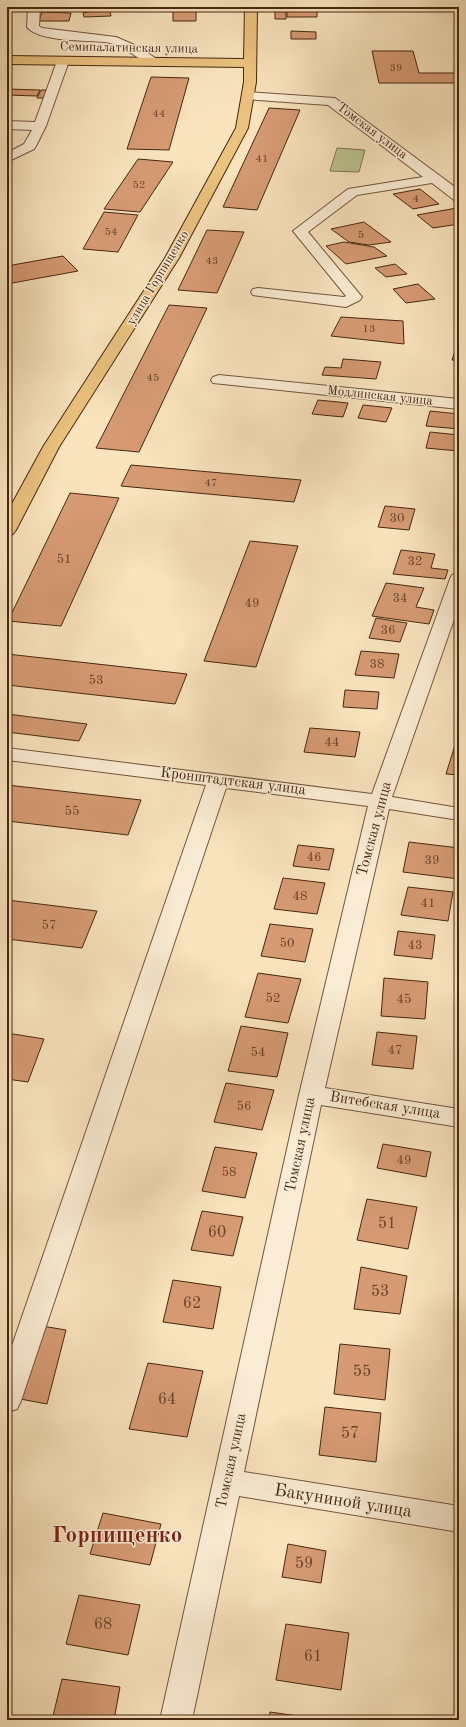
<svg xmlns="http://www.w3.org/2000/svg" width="466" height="1727" viewBox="0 0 466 1727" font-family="'Old Standard TT',serif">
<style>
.green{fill:#bcc492;stroke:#827652}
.building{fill:#d79b74;stroke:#472711}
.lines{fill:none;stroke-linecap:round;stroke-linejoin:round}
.minor-casing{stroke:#74563c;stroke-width:2}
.major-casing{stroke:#472711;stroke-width:2}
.minor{fill:#fbedd5;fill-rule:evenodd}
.major{fill:#ecc27f;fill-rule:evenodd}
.labels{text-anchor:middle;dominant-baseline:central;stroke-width:3;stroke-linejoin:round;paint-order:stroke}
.far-number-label{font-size:11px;fill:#6b442a}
.far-street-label{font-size:13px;fill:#472711;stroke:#fbedd5}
.number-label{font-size:13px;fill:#6b442a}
.street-label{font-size:15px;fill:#472711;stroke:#fbedd5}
.near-number-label{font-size:16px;fill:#6b442a}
.near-street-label{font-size:18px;fill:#472711;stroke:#fbedd5}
.near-district-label{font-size:23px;font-weight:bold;fill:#7a1f14;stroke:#fbedd5}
</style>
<rect width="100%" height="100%" fill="#f9e4be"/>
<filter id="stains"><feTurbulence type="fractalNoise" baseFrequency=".005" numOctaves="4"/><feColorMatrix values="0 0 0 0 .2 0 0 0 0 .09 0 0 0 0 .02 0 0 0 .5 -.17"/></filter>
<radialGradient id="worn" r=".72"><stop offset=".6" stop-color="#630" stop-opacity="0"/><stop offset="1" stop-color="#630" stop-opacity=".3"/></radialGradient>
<path class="green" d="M337,148l28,2 -6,22 -29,-1z"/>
<path class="building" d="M99,7h10l2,9 -27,1 -1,-4 14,-3z
M287,7h30v10h-30z
M173,11h23v10h-23z
M275,11l11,1v7h-11z
M42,12l29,1 -2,8h-30z
M291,31l25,1v7h-25z
M372,51h41l6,22h40v10h-80z
M151,77l38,1 -20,72 -42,-1z
M7,89l33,1 -3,6 -30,-1z
M41,90h10l-3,8h-11z
M269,108l31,2 -43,100 -34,-3z
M138,159l35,3 -33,50 -36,-3z
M420,189l19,15 -26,5 -20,-15z
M457,208l2,1v15l-26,4 -16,-13z
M104,212l34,3 -20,37 -35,-3z
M364,222l27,20 -22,3 -20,-3 -18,-13z
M207,230l37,2 -27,61 -39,-3z
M344,242l30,5 13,9 -41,8 -20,-18z
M63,256l15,15 -71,13v-18z
M395,264l12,10 -21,3 -11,-9z
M418,284l17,15 -29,4 -13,-14z
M169,305l38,3 -68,144 -43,-4z
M341,317l62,4 1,23 -73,-8z
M459,339v22l-7,-1z
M343,359l38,3 -5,17 -54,-4 3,-8 16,1z
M318,400l30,3 -5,14 -31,-3z
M363,405l29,3 -6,14 -28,-4z
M430,411l29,3v15l-33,-3z
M430,432l29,3 -1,16 -32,-3z
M131,465l170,15 -7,22 -173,-16z
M70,493l49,5 -58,128 -53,-5z
M385,506l30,3 -6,21 -31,-3z
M250,541l48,5 -42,121 -52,-6z
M401,550l34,4 -4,14 17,2 -3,9 -52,-5z
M386,583l38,5 -8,19 18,3 -5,14 -57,-8z
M376,618l31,5 -7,19 -31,-4z
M361,651l38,3 -5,24 -39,-3z
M7,654l180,20 -12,30 -168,-19z
M345,690l34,2 -2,17 -34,-2z
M7,714l80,10 -8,17 -72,-9z
M310,728l50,4 -5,25 -51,-5z
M455,745h4v30l-13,-1z
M7,785l134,15 -13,35 -121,-14z
M409,842l50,6v31l-56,-7z
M298,845l36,4 -5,21 -36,-4z
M283,878l42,5 -8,31 -43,-5z
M408,887l45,5 -5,29 -47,-6z
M7,900l90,11 -15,37 -75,-9z
M270,924l43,5 -8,33 -44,-6z
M398,931l37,4 -3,24 -38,-4z
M258,973l43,6 -13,44 -43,-6z
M384,978l44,4 -3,37 -44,-3z
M241,1026l47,7 -11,44 -49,-6z
M377,1032l40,4 -4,33 -41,-4z
M7,1033l37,6 -16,43 -21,-3z
M226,1083l48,7 -12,40 -48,-8z
M383,1144l48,8 -5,25 -49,-9z
M215,1147l42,6 -12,45 -43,-7z
M367,1199l50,8 -9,42 -51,-9z
M202,1211l41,6 -10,39 -42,-6z
M361,1267l46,9 -7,38 -46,-5z
M173,1280l48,7 -8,42 -50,-7z
M36,1325l30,5 -19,74 -32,-6z
M340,1344l50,5 -5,51 -51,-6z
M148,1363l55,8 -16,66 -58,-8z
M325,1407l56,6 -5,49 -57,-7z
M103,1513l58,11 -11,41 -60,-11z
M288,1544l38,7 -5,32 -39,-6z
M79,1595l61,10 -12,50 -62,-11z
M286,1624l63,9 -8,57 -65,-10z
M62,1679l58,8 -6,33h-62z
M270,1712l56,8h-57z"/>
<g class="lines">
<defs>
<path id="minor" d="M28,7h12l-1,19 3,2 74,9 23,10 22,15 -6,4c-17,-5 -29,-21 -50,-24 -18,-2 -67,0 -78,-15z
M63,57l6,4 -23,65 -10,20 -2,3 -27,13v-9l17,-9 8,-14 -25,-1v-8l28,1 22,-61z
M248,92l87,6 124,92v11l-5,-1 -22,-17 -75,12 -49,37 54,65 -2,3 -14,7 -93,-12 -2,-3 2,-3 5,-1 86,9 2,-1 -53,-65 55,-42 75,-12 -95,-72 -84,-6 -2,-3z
M219,375l240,24v10l-246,-26 -2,-3 2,-3z
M459,573v32l-67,192 67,11v12l-70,-11 -64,279 134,21v18l-138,-22 -77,367 215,34v26l-220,-36 -47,224h-32l139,-625 69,-289 -142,-18 -205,613 -4,8 -10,3v-52l199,-575 -199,-25v-12l365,46 78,-215 2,-4z"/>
<path id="major" d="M245,7h12l-1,75 -8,46 -69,130 -120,189 -43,83 -3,4 -6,1v-22l36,-66 122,-189 71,-130 8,-46v-15l-237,-3v-8l237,3z"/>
</defs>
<use href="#minor" class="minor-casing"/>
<use href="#major" class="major-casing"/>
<use href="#minor" class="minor"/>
<use href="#major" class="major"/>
</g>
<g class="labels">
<g class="far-number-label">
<text x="396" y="68">39</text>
<text x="159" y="114">44</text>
<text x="262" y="159">41</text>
<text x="139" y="185">52</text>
<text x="416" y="199">4</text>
<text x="111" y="232">54</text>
<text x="361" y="235">5</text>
<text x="212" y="261">43</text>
<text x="369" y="329">13</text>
<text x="153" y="378">45</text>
<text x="211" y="483">47</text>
</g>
<g class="far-street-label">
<text transform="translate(129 48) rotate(1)">Семипалатинская улица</text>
<text transform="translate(372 131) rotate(37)">Томская улица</text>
<text transform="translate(158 278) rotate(-59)">улица Горпищенко</text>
<text transform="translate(380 396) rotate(6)">Модлинская улица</text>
</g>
<g class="number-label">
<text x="397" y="518">30</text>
<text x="64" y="559">51</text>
<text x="415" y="561">32</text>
<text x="400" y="598">34</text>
<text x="252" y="603">49</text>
<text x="388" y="630">36</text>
<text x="377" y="664">38</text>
<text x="96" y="680">53</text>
<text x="332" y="742">44</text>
<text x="72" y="811">55</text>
<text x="314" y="857">46</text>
<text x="432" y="860">39</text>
<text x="300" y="896">48</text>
<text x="428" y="903">41</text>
<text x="49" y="925">57</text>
<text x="287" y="943">50</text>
<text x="415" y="945">43</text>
<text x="273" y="998">52</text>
<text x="404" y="999">45</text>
<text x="395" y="1050">47</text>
<text x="258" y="1052">54</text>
<text x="244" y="1106">56</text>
<text x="404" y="1160">49</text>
<text x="229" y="1172">58</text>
</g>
<g class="street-label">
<text transform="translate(233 782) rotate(7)">Кронштадтская улица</text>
<text transform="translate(375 829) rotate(-75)">Томская улица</text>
<text transform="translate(385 1106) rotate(9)">Витебская улица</text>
<text transform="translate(301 1145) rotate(-78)">Томская улица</text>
<text transform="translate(232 1461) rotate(-78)">Томская улица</text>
</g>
<g class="near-number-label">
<text x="387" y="1224">51</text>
<text x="217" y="1233">60</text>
<text x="380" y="1292">53</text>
<text x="192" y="1304">62</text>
<text x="362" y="1372">55</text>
<text x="167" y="1400">64</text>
<text x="350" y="1434">57</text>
<text x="304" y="1564">59</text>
<text x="103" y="1625">68</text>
<text x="313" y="1657">61</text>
</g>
<g class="near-street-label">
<text transform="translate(343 1501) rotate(9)">Бакуниной улица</text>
</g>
<g class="near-district-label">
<text x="117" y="1535">Горпищенко</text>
</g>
</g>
<rect width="466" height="1727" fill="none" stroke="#f9e4be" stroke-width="24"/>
<rect x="8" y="8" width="450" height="1711" fill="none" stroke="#472711" stroke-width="2"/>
<rect x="12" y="12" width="442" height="1703" fill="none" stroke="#472711"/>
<rect width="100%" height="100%" filter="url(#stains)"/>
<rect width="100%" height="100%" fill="url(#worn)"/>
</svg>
